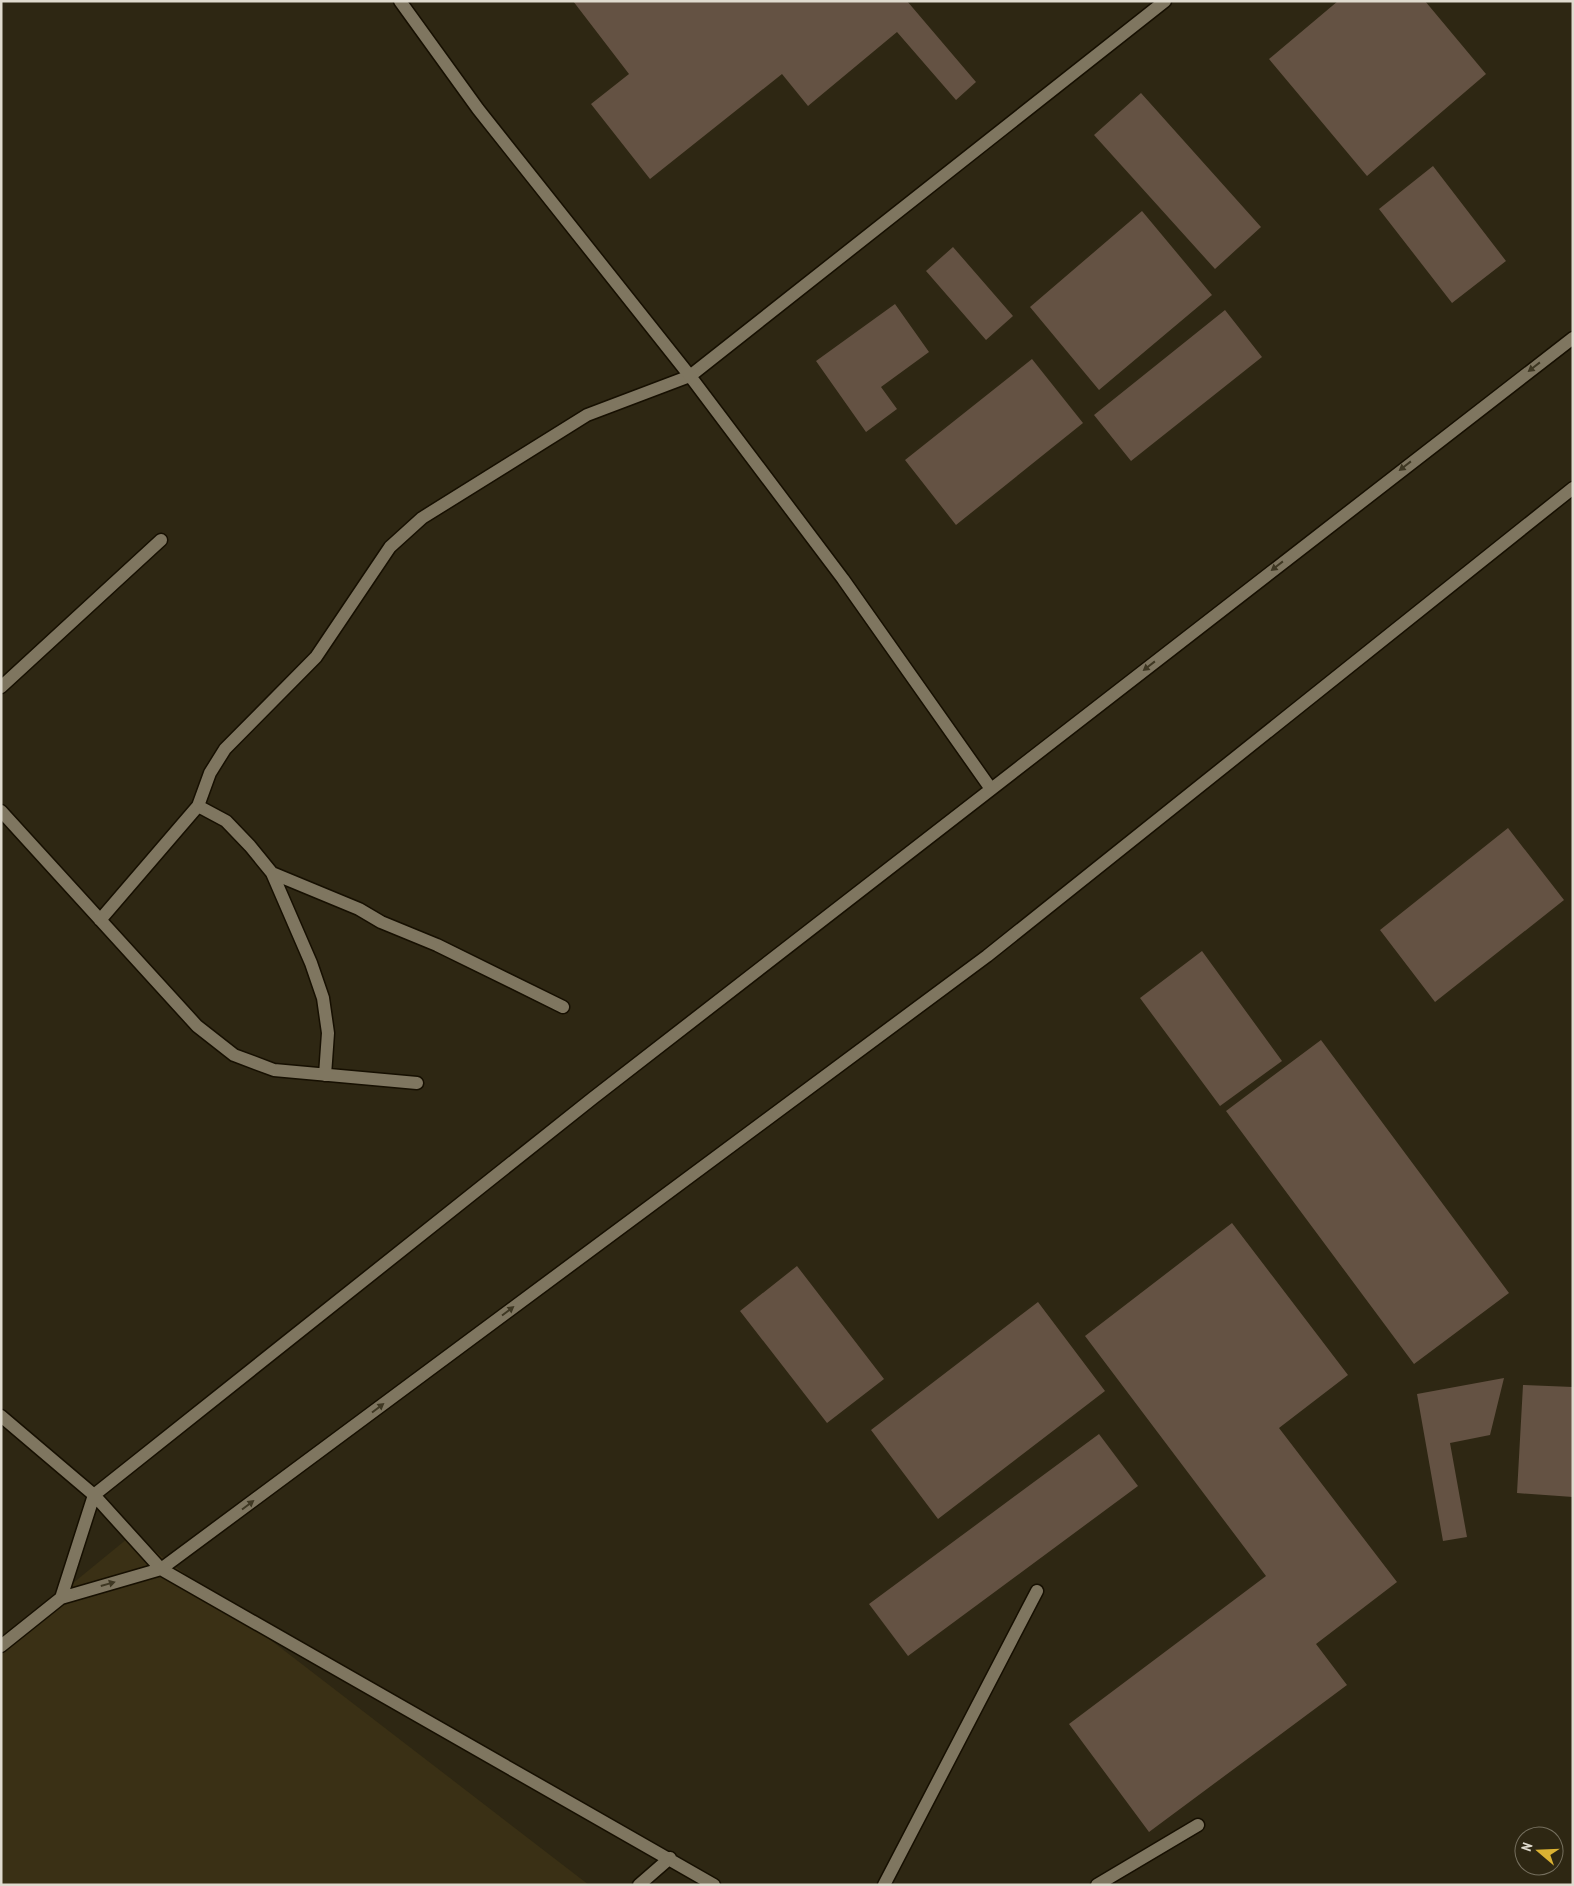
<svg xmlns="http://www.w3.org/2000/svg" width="1574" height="1886" viewBox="0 0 1574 1886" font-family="'PT Sans Narrow',sans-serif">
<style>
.built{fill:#3a3015}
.building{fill:#645243}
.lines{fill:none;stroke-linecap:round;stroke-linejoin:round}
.lane-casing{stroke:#160f01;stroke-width:15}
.street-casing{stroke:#160f01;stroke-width:15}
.lane{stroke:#7f7660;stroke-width:12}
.street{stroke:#7f7660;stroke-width:12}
.oneway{fill:#3e3722}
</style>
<rect width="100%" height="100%" fill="#2e2713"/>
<path class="built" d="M133,1534l456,351h-588v-243z"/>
<path class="building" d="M573,1h334l69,81 -20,18 -59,-68 -89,74 -26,-32 -132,105 -59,-75 38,-30z
M1338,1h87l61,73 -119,102 -98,-117z
M1141,93l120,134 -46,42 -121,-134z
M1433,166l73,95 -54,42 -73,-94z
M1142,211l70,84 -113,95 -69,-83z
M953,247l60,69 -27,24 -60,-69z
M895,304l34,48 -48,35 16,22 -31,23 -50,-71z
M1225,310l37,47 -131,104 -37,-46z
M1032,359l51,64 -127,102 -51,-65z
M1508,828l56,72 -129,102 -55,-72z
M1202,951l80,110 -62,45 -80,-108z
M1321,1040l188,253 -95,71 -188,-253z
M1232,1223l116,152 -69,53 118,154 -81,62 31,41 -198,147 -80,-108 197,-148 -181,-240z
M797,1266l87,113 -57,44 -87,-112z
M1038,1302l67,89 -167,128 -67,-89z
M1504,1378l-14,57 -40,8 17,94 -24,4 -26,-147z
M1523,1385l50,2v110l-56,-4z
M1099,1434l39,52 -230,170 -39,-52z"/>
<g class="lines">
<defs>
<path id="lane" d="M1,687l160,-147
M198,806l28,15 24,25 22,27 39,90 12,35 5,35 -3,42
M1,811l196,215 37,29 40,15 143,13
M272,873l87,36 22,13 56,23 126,62
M100,920l98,-114 12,-33 15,-24 91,-92 74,-110 32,-29 165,-103 103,-39
M884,1885l153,-294"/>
<path id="street" d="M400,1l78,108 212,267 153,203 148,210
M690,376l475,-375
M1,1416l93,79 67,74 553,316
M61,1598l33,-103 499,-397 980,-760
M1,1646l60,-48 100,-29 826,-613 586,-468
M639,1885l31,-27
M1097,1885l101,-60"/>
</defs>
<use href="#lane" class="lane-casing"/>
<use href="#street" class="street-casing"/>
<use href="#lane" class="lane"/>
<use href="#street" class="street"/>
</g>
<defs><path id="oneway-solid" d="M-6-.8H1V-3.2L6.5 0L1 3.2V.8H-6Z" transform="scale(1.25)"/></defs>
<g class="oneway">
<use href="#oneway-solid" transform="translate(1534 367) rotate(142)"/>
<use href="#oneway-solid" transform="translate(1405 466) rotate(142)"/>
<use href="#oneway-solid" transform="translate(1277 566) rotate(142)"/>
<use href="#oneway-solid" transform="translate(1149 666) rotate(142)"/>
<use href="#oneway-solid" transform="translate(508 1311) rotate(-37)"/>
<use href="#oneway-solid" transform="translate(378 1408) rotate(-37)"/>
<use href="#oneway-solid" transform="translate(248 1505) rotate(-37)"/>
<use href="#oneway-solid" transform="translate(108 1584) rotate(-16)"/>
</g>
<rect width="1574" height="1886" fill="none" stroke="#e0dbcf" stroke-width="5"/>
<g transform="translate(1539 1851) rotate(289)"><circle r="24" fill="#2e2713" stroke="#756f5e"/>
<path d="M0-4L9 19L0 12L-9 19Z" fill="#dbb233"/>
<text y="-8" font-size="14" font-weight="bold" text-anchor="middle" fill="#e0dbcf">N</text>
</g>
</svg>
